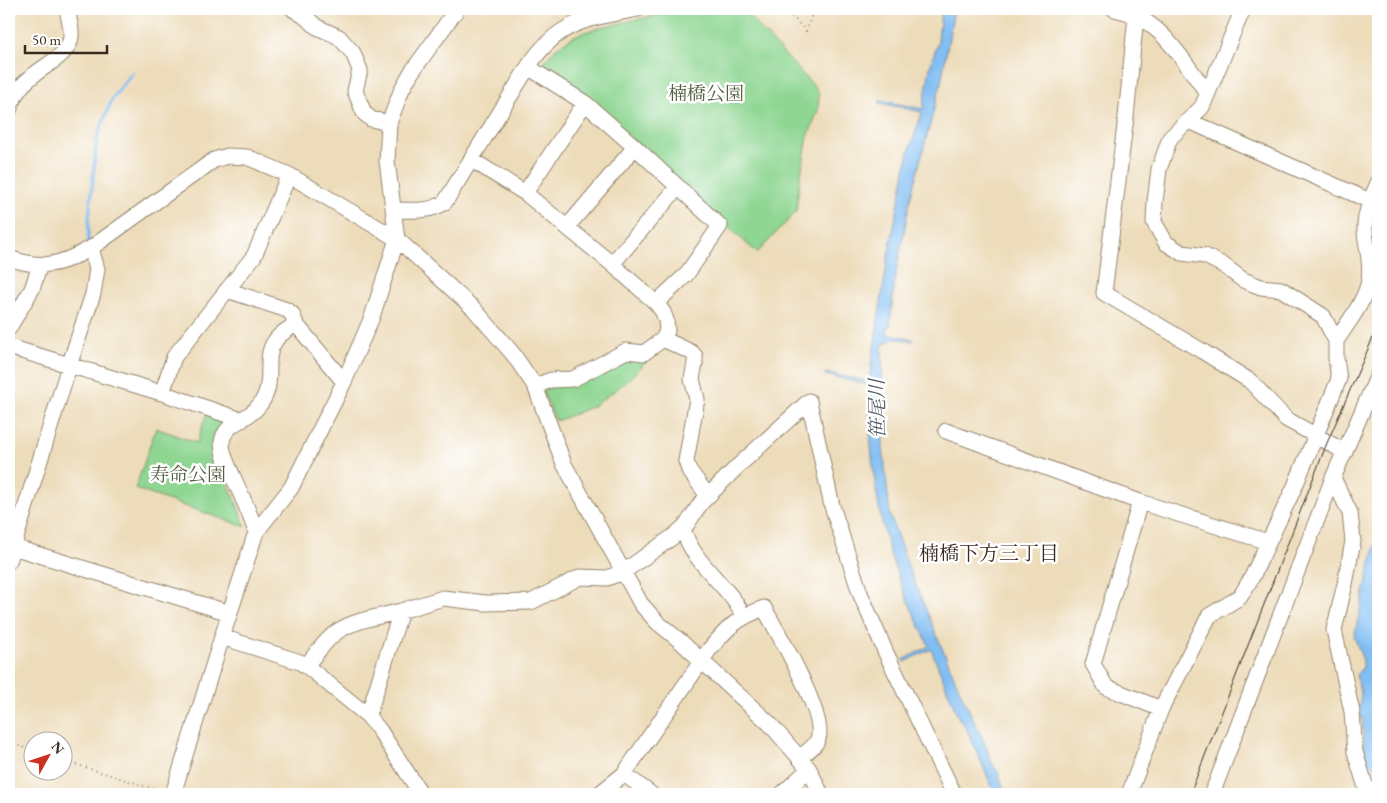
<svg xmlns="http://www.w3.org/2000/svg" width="1387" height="803" viewBox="0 0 1387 803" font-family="'EB Garamond','Noto Serif JP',serif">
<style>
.green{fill:#8ed692;stroke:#648058}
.water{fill:#80bef3;stroke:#5e7488}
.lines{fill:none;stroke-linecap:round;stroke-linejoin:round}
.stream{stroke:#80bef3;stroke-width:3}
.minor-casing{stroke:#94836c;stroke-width:17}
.path{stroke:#94836c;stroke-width:2;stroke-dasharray:1 4;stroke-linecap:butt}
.minor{stroke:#fff;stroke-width:15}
.tram{stroke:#3b2a1e;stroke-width:1}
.labels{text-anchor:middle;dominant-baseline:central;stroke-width:5;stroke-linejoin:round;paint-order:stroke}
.park-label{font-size:19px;fill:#545e41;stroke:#fff}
.water-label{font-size:20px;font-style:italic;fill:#535e69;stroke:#fff}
.neighbourhood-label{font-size:20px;fill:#3b2a1e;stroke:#fff}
</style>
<rect width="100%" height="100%" fill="#fff"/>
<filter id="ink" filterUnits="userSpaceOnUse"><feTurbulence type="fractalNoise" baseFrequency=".02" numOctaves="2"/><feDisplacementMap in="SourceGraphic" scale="10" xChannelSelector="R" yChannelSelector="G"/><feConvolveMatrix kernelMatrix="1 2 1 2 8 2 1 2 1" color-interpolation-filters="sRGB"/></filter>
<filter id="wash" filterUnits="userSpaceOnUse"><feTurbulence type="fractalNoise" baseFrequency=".0096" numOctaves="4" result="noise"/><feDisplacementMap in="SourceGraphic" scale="20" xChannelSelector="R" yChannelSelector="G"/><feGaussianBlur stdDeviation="1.12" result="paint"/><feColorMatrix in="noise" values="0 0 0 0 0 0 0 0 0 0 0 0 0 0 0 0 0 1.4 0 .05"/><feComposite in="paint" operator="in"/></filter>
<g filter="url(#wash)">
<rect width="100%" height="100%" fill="#eddcba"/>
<path class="green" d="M687,9h55l71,76 6,9 -1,17 -10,26 -9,47 -3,28 -39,41 -169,-154 -43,-30 -1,-7 12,-14 20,-13 24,-8z
M623,357l24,4 -22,22 -33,24 -36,14 -14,-30z
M206,415l18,7 -8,15 1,19 29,71 -111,-38 21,-61 41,15z"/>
<path class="water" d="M941,9h13l-13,74 -30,113 -16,82 -5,47 -3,3 1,9 3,-3 22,5v2l-20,-3 -11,8 1,101 7,68 19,54 52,124 25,53 5,15 8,13 6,20h-10l-29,-67 -7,-8 -28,-70 -26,13 -2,-2 26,-14c-16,-33 -32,-67 -42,-103 -13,-46 -19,-110 -18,-158l-44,-10 1,-2 41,8 2,-1 19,-124 21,-105 13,-39 -42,-9v-3l43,9 7,-42 8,-26z
M1378,533v238l-10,-10 -3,-6 -3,-35 -3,-9 2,-17 -5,-19 7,-8v-6l-9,-25z"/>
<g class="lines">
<path class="stream" d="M88,245l1,-27 8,-80 15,-39 21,-27"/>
</g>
</g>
<g filter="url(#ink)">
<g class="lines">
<defs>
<path id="minor" d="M293,9l11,7 13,11 22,10 14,16 7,17 -5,21 9,22 7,6 18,4
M1114,9c48,9 66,49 93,83
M1136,16l-10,101 -22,176 98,58 48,30 36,38 59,33
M528,67l57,36 50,44 85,79 -34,49 -30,28
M9,111c3,-12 10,-24 20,-32 13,-13 41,-23 42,-43 1,-9 -3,-19 -4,-27
M1189,121l181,80
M472,160l53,33 87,71 44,39 7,9 3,8 1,11 -4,8 -19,14 -18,-2 -53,28 -22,1 -16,6
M525,193l60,-90
M393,210c18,0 37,3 52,-8l83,-135c31,-47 59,-48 110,-58
M567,227l68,-80
M9,258c34,12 52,7 82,-10l123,-88 14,-4 19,1 42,18 108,64 77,70 39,45 22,32 29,78 77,140 17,19 21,17 91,84 39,45 12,25
M612,264l66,-77
M227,290l60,20 5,4 4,10 48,58
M9,328l23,-39 8,-24
M663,339l28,13 4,4v7l-3,16 5,20 -11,62 3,9 19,26
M1336,341c12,-19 29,-39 33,-61 3,-17 -3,-33 -4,-49 -1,-17 7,-34 13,-48
M9,347l153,46 80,27
M162,393l12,-36 80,-101 35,-81
M946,431l194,71 128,40
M1333,478l17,35 3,28 -8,43 -11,46 18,82 3,40 13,42
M1140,502l-47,162 13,23 55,22
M683,528c7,27 28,44 46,66 6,6 10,15 15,22
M256,532c-6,-18 -14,-36 -22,-53 -5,-12 -12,-23 -12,-36 1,-19 24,-23 34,-34 23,-24 5,-49 19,-68 5,-8 14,-12 21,-17
M13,547l217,66
M9,561l60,-195 24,-72 4,-25 -6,-21
M222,637l78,25 9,6 59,48 12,15 41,63
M306,666c10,-12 19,-26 32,-35 18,-12 43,-14 63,-20
M368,716l33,-105 42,-13 43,5 45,-1 49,-25 27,1 16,-6 51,-36 13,-12 14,-21 36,-36 72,-66 23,105 28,87 26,60 68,141
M624,774l27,20
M173,794l49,-157 34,-105 35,-44 53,-106 28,-65 25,-78 -10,-78 2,-38 13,-34 9,-16 46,-64
M599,794l25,-20 85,-124c19,-23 27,-31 55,-42 13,23 63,108 54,131 -3,8 -13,14 -19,19
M782,794l27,-25
M1129,794l32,-85 48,-93 31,-19 12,-20 43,-91 44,-107 -3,-21v-17l-13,-25 -42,-27 -20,-2 -18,-7 -20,-15 -18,-9 -23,-3 -16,-10 -12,-21 1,-20 4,-33 11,-31 32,-31 41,-98
M1212,794l121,-316 45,-103"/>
</defs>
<use href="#minor" class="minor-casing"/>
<path class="path" d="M785,9l21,22 8,-22
M9,743l23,7
M62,760l99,31"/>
<use href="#minor" class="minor"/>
<path class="tram" d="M1190,794l137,-351 51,-117"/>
</g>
</g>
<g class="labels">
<g class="park-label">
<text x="706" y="93">楠橋公園</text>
<text x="188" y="474">寿命公園</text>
</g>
<g class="water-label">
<text transform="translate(877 409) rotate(-91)">笹尾川</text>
</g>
<g class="neighbourhood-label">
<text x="989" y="553">楠橋下方三丁目</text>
</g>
</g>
<rect width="1387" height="803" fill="none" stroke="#fff" stroke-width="30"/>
<g transform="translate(48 756) rotate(50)"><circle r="24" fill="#ffffff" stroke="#b1aaa5"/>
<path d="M0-4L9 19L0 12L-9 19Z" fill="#c8321e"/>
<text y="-8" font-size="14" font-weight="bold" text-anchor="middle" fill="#3b2a1e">N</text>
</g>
<path d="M25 45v8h82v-8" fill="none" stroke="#3b2a1e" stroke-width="2.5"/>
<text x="32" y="45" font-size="15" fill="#3b2a1e" stroke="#ffffff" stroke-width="4" paint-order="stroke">50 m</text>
</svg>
